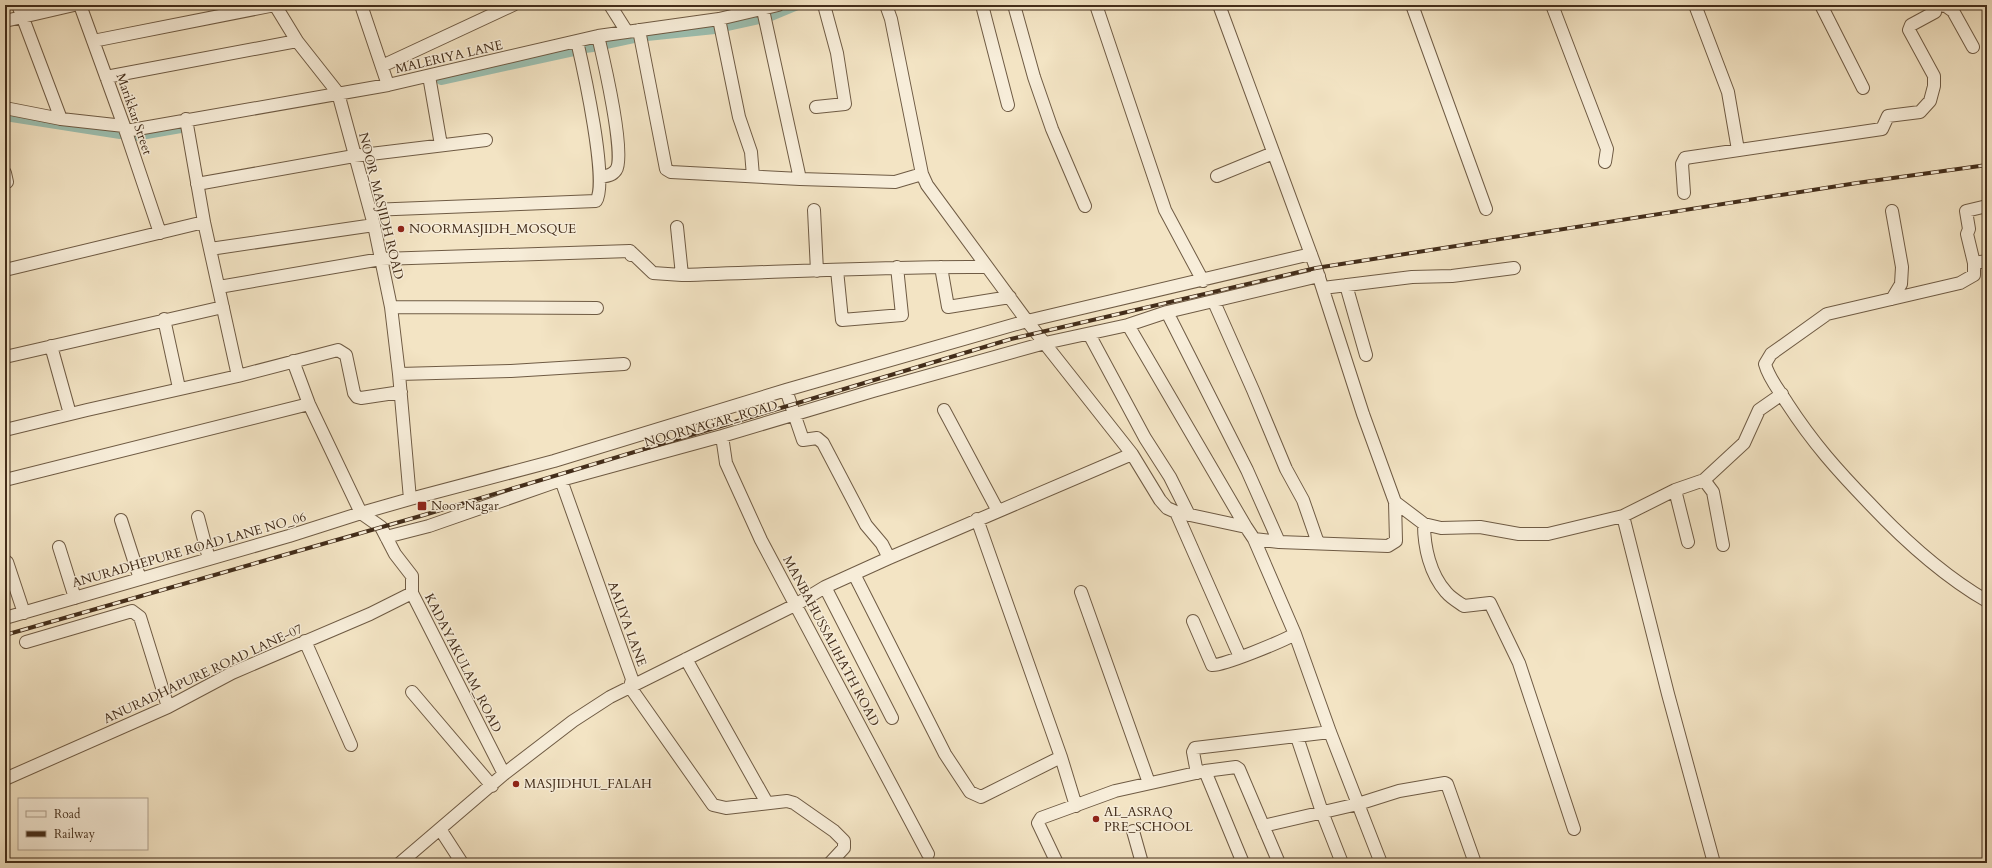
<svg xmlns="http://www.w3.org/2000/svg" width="1992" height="868" viewBox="0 0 1992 868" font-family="Cardo,serif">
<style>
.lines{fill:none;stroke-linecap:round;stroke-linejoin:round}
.canal{stroke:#9cbfb0;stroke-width:8}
.minor-casing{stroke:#6f5b44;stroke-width:14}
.minor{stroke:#f7edd9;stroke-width:12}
.rail-casing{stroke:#432d1a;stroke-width:4}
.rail{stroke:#f7edd9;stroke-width:2.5;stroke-dasharray:8;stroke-linecap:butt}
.poi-dot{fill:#8f2418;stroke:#f7edd9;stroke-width:1.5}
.labels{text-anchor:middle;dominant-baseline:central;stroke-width:3;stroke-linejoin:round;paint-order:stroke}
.street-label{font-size:13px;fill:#432d1a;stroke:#f7edd9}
.poi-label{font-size:13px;fill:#432d1a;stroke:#f7edd9;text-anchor:start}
</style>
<rect width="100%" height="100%" fill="#f3e4c4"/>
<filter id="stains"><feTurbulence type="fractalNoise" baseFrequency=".005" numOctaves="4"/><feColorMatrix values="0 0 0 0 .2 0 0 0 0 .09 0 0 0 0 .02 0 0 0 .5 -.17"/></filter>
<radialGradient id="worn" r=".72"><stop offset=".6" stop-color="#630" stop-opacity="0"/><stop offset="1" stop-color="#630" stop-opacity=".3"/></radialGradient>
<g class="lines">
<path class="canal" d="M771,17l29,-12
M727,27l32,-7
M647,37l68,-7
M606,45l28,-6
M585,49l8,-1
M437,78l4,3 133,-29
M5,117l115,18
M135,137l46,-8"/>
<defs>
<path id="minor" d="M18,5l43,114
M80,5l44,121 36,107
M275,5l22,36 41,52 36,132 17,82 8,67 11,125 -49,14 -52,-109 -16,-43
M361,5l27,80
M610,5l17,27
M886,5l5,14 31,155 5,11 100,136 105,133 28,46 7,8 9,4 70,15 8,12 41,95 35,98 51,131
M982,5l26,100
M1014,5l20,72 18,52 33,77
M1096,5l69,205 38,71
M1219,5l97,263 47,146 32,88 1,39 -8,5 -109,-4 -25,-3
M1412,5l74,204
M1552,5l55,144 -2,13
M1695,5l33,87 10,58
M1821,5l42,83
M1938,5l8,1 7,5 20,36
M763,10l37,169
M719,19l20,98 12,35 2,24
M5,21l69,-16
M639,30l27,139 5,3 129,7 95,3 27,-8
M598,36c5,21 28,120 18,134 -4,6 -10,6 -16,7
M93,41l182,-36
M382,66l131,-61
M429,76l12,69
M106,77l191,-36
M816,107l29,-3 -8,-51 -13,-48
M5,108l56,11 63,7
M186,119l18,103 34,154
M126,131l262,-46 210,-49 121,-17 59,-14
M5,173l2,9h-2
M1217,176l56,-23
M197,184l157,-28 132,-16
M1684,193l-2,-29 3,-6 197,-29 6,-13 32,-4 10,-11 4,-15v-10l-25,-46 2,-5 24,-13v-7
M1987,206l-21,5 3,18 -2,5 7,29v12l-14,8 -133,31 -56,40 -6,10c4,15 14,26 22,39 26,40 50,67 83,101 35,37 72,71 117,97
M370,210l226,-9c13,-18 -13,-134 -19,-160
M814,210l3,61
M677,227l5,48c102,-3 203,-9 305,-8
M210,249l164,-24
M631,255l-1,-4 23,22 29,2
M1974,263l13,-2
M941,267l7,40 62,-10
M5,270l199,-48
M837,270l5,50 60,-5 -5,-48
M1346,285l20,70
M219,287l162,-28 249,-8
M1323,288l89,-11 40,-1 62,-8
M1892,299l9,-15 1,-17 -10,-56
M1214,302l39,88 33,79 17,31 15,43
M391,307l206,1
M1167,312l80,158 32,72
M164,319l15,69
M1128,325l118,202
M1089,334l56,104 25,39 19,38
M51,346l19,68
M5,357l218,-50
M399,374l112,-3 113,-7
M786,390l17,50 14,-2 6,5 43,82 16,19 7,14
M944,410l54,101
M5,430l82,-20 151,-34 100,-26 8,5 8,38 3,4 4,1 40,-6
M722,436l4,27 35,77 167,314
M5,480l304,-76
M561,480l71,199 -2,8 83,118 13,3 61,-7 7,2 40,28 10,10v7l-14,15
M1704,480l9,12 10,53
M1675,490l13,52
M410,499l144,-38 232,-71 241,-69 284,-67
M1395,502l29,22 17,4 39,-1 39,7h29l75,-18 52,-26 29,-10 40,-37 15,-33 23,-16
M1176,512l64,145
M1623,516l45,178 46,169
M198,517l11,42
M977,519l84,238 15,49
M121,520l19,59
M1424,524c0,23 6,50 22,68 5,6 12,10 18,14l26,-3 29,60 55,166
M386,537l43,-11 132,-46 161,-44 151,-45 172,-48 83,-18 39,-13 152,-36
M59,547l16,51
M7,562l17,51
M854,574l91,180 25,38 11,5 80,-40
M825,587l67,131
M1081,592l68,191
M5,618l284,-82 72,-23 20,14 14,27 17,22v17l92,181
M1193,621l19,44c11,1 71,-24 83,-31
M305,641l46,104
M26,642l106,-31 8,6 28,90
M686,659l81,144
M412,692l80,94
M1297,737l25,75 20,51
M1205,771l38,92
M1197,773l-4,-21 2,-4 135,-16
M5,779l163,-72 64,-34 138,-59 42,-21
M1263,826l95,-22 41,-13 46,-8 2,1 28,79
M440,829l22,34
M1133,831l9,32
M400,863l104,-89 69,-53 37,-24 187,-93 28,-17 64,-29 243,-104
M1057,863l-19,-40 3,-5 74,-27 90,-20 31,-4 3,2 40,94"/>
</defs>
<use href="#minor" class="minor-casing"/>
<use href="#minor" class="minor"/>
<defs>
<path id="rail" d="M5,635l419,-120 587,-176 305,-71 541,-85 130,-18"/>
</defs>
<use href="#rail" class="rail-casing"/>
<use href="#rail" class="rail"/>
</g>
<g class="poi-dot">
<circle cx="401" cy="229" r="4"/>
<rect x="417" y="501" width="10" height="10" rx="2"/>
<circle cx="516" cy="784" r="4"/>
<circle cx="1096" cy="819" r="4"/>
</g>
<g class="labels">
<g class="street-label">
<text transform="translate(449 57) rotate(-13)">MALERIYA LANE</text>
<text transform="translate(134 114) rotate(71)">Marikkar Street</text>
<text transform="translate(381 206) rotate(76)">NOOR_MASJIDH ROAD</text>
<text transform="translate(711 424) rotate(-16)">NOORNAGAR_ROAD</text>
<text transform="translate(189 550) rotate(-16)">ANURADHEPURE ROAD LANE NO_06</text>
<text transform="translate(627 624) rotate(70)">AALIYA LANE</text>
<text transform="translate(831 641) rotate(62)">MANBAHUSSALIHATH ROAD</text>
<text transform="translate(463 663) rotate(63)">KADAYAKULAM_ROAD</text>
<text transform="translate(203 674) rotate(-25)">ANURADHAPURE ROAD LANE-07</text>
</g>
<g class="poi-label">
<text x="409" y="229">NOORMASJIDH_MOSQUE</text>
<text x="431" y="506">Noor Nagar</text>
<text x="524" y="784">MASJIDHUL_FALAH</text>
<text x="1104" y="812">AL_ASRAQ<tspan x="1104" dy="15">PRE_SCHOOL</tspan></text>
</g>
</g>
<rect width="1992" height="868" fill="none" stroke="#f3e4c4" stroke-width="20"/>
<rect x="6" y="6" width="1980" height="856" fill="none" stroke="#432d1a" stroke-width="2"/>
<rect x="10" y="10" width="1972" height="848" fill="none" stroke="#432d1a"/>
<rect x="18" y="798" width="130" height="52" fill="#f7edd9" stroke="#afa08d"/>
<rect x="26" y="811" width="20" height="6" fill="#f7edd9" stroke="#afa08d"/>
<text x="54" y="818" font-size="12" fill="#432d1a">Road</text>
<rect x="26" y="831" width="20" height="6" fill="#432d1a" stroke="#afa08d"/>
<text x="54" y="838" font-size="12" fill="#432d1a">Railway</text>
<rect width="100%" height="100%" filter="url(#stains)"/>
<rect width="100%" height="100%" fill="url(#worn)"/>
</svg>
